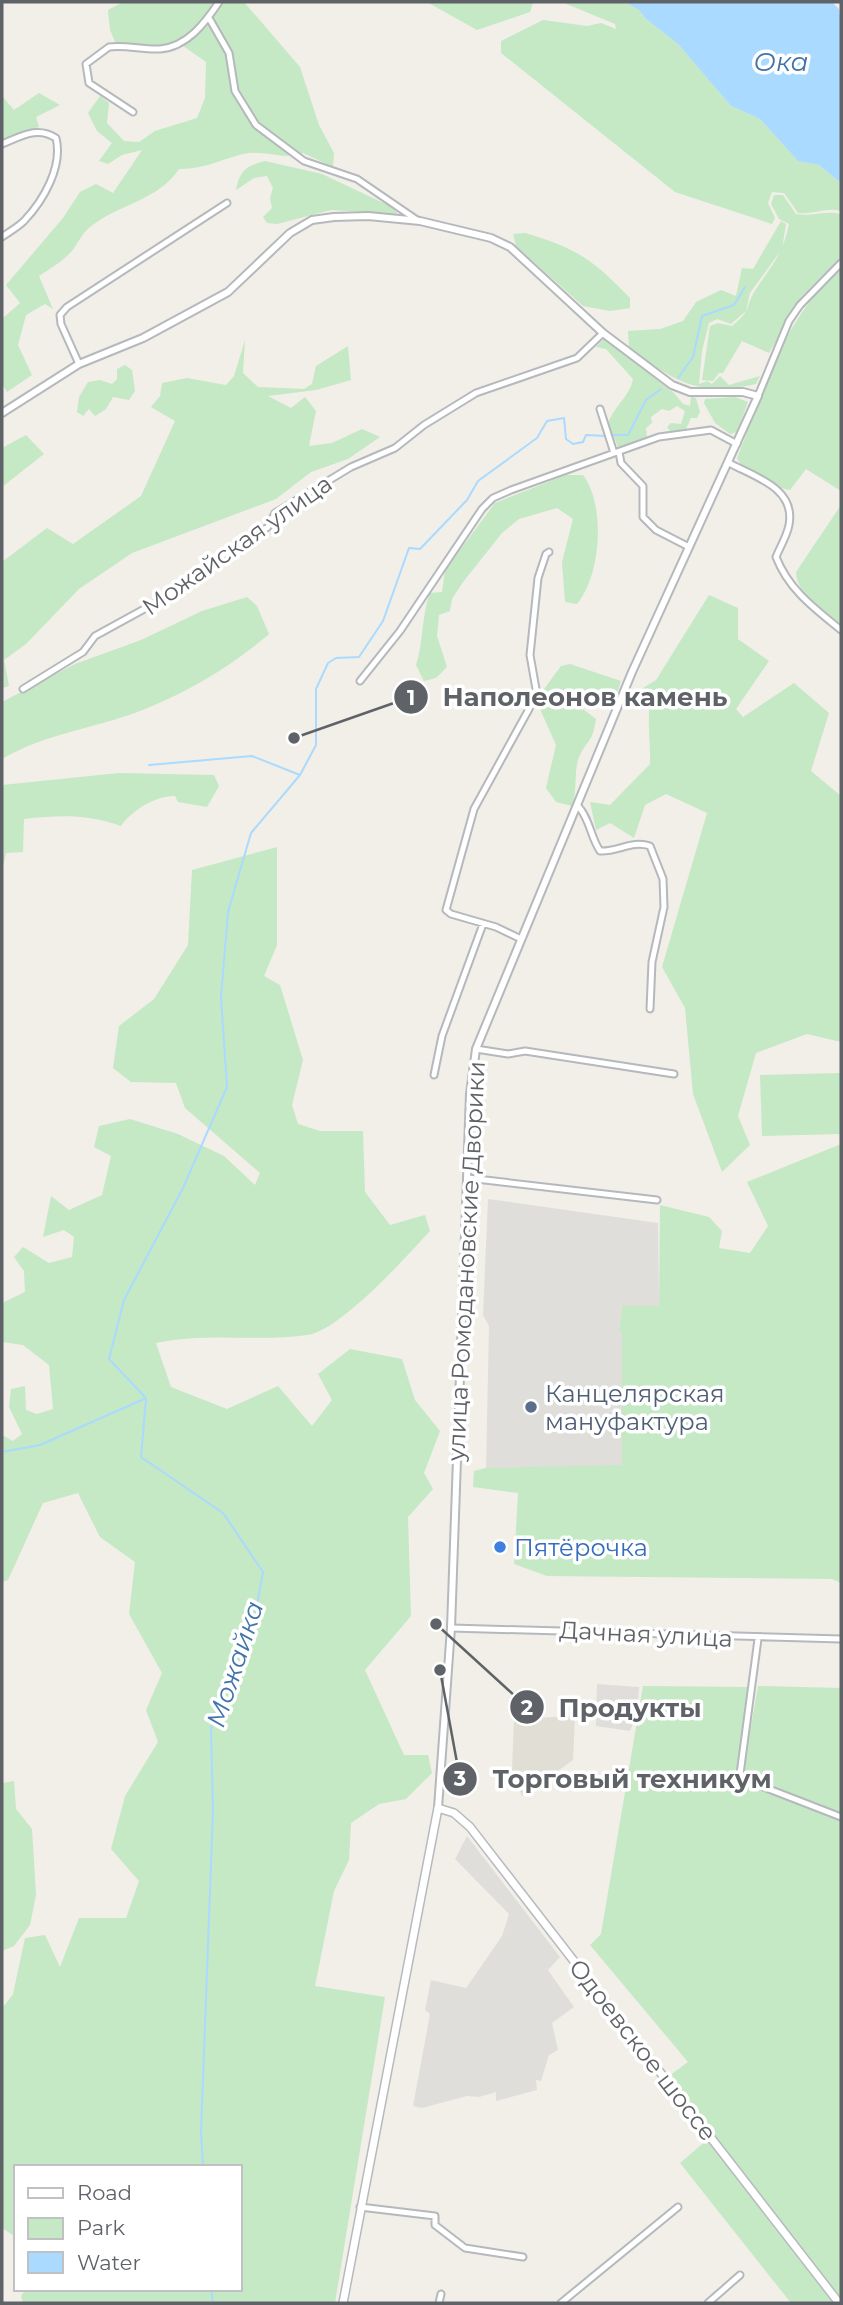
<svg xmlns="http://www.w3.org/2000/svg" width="843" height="2305" viewBox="0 0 843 2305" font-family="Montserrat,sans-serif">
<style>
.industrial{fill:#e0deda}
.education{fill:#e1ded6}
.green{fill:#c5e8c5}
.water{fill:#aadaff}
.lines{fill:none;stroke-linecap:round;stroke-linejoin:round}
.stream{stroke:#aadaff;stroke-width:2}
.minor-casing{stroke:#b5b8bc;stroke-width:9}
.tertiary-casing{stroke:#b5b8bc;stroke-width:10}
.secondary-casing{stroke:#b6babf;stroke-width:10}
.minor{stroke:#fff;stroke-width:5}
.tertiary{stroke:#fff;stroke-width:6}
.secondary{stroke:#fff;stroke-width:7}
.service-dot{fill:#5c6f8a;stroke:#fff;stroke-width:2.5}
.shop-dot{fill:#3f7fe0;stroke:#fff;stroke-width:2.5}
.labels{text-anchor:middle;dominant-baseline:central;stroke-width:7;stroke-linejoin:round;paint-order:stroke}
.street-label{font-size:24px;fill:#5f6368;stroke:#fff}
.service-label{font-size:24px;fill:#4e5e75;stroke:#fff;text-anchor:start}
.shop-label{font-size:24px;fill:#366cbe;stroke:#fff;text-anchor:start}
.water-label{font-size:26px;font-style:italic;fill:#4174aa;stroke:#fff}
.leader{fill:none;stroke:#5f6368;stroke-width:2.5}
.callout-dot{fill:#5f6368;stroke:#fff;stroke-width:2.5}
.mark-label{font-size:21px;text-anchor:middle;font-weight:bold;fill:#fff}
.callout-label{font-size:26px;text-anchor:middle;font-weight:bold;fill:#5f6368;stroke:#fff;stroke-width:7;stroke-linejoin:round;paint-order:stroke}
</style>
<rect width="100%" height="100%" fill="#f1efe8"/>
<path class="industrial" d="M488,1199l170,24 1,83h-37l-3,24 3,1v135l-136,2 3,-142 -6,-11z
M597,1684l42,3 -2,28 -7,16 -34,-5z
M467,1836l93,121 -12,13 26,37 -22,16 6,27 -9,5 -8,26 -5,-1 1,10 -41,11v-9l-17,5 -12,-1 -45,12 -9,-2 17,-92 -5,-4 6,-30 35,8 36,-52 7,-22 -54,-55z"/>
<path class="education" d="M575,1716l-2,44 -51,36 -10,-25 2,-52z"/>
<path class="green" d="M123,2h121l56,65 19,58 15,28 -1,14 -30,-14c-22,7 -32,-2 -54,0 -25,4 -40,16 -70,16 -21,32 -61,35 -89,58 -9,7 -13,19 -20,26 -8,9 -21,16 -31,23l14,33 -8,-5 -19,11 -8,30 14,30 -25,17 -5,-8v-65l18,-16 -14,-18 57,-67 17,-26 16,-8 17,9 29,-43 -20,5 -14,9 -9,-3 13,-18 -15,-12 -9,-18 12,-17 9,7 -2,20 17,18 15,1 16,-11 42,-13 8,-20 1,-36 -27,-19 -23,4 -39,-1 -7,-16 -2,-20z
M427,2h106l-3,10 -53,18z
M562,2h62l15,8 7,9 32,25 53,62 29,13 38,42 21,4 22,18v28c-15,-4 -27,4 -43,2l-14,-20 -12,-1 -4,11 7,15 -3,6 -97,-32 -174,-139v-12l42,-21 44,6 14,-3 15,6 -1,-5z
M39,93l21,12 -24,12 3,10 -37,14v-45l12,14z
M265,161l57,13 70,33 6,7 -67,-4 -54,14 -10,-1 -4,-6 9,-9 -2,-10 3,-10 -6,-12 -13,2 -18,12c4,-20 10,-24 29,-29z
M774,195h9l13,19c16,3 30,-4 45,0v43l-40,40 -32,56 -27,-12 -19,32h-4l-6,8 -11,-1 8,-54 8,-3 14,3c21,-17 12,-18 24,-37 16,-24 27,-35 33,-65l-10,-5 -8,-15z
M781,221l5,3 -4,25 -32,44 -4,18 -15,13 -14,-5 -8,4 -7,28 -3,33 8,-3 5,3 8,-8 9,9 31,-9 -4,8c-59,13 -81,-2 -127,-37l-1,-16 32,-2 23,-8 13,-19 25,-12 15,6 6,-28 11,1z
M525,233c53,16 67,26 105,65v10l-20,3 -27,-5 -67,-60 -3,-12z
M841,269v222l-35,-22 -16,21c-16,-3 -47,-17 -53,-32 27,-67 46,-141 104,-189z
M604,339l70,54 9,11 7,2 1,-10 5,2 4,14 -3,6h-6l-5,11 -16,2 -3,-4 4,-4 10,1 4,-13 -8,-5 -8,5 -7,-2 -11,8 1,6 -6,5 1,10 -29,9 -10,-24c7,-18 22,-27 25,-44l-27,-30 -10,-2z
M245,340l-2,33 15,14 46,2 8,-5 4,-18 32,-20 3,34 -35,10 -48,6 23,12 14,-11 11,14 -7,35 23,-3 30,-14 18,8 -32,22 -37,13 -35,27 -144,54 -53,36 -53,55 -22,16 5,26 -7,2v-126l45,-34 26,16 68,-48 34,-75 -24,-14 9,-11 2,-13 25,-5 39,7 8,-9z
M125,365l7,5 3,21 -6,9 -16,-3 -7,12 -11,7 -6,-7 -6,7 -6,-4 2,-15 9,-15 12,-2 12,4 5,-5v-10z
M735,397l13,5 -11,30 -7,2 -15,-11 -11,-20 1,-4z
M26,435l18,19 -42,33v-39z
M566,475h17c23,31 18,100 -6,129l-12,-2 -3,-40 11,-43 -16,-11 -38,11 -17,14 -39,49 -11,17 -2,12 -11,4 -2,21 10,31 -11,11 -12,3 -8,-16c8,-24 5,-48 14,-72l12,-1 3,-22 50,-67z
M841,505v119c-17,-13 -44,-28 -45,-52z
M709,595l29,13v31l31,22 -33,48 7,8 51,-34 35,30 -18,58 30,25v246l-34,-8 -51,19 -18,63 12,29 -28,27 -29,-78 -8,-86 -23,-41 45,-154 -41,-19 -21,11 -11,33 -24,-15 -14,7 -6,-28 20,3 40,-41c1,-24 -5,-49 3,-72l-10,-4 13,-8z
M247,597l10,9 12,28c-35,30 -76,55 -119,73 -49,21 -103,25 -148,52v-57l73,-38 66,-24 61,-29z
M570,664l51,17 -4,12 -7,3 -11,-6 -12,8 -3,12 12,9c-4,25 -7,18 -16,36 -7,13 -2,35 -8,51l-16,-4 -10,-14 10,-43 -20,-45 25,-34z
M119,773l95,2 5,11 -12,21 -29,-5 -3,-6c-19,-1 -44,15 -54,30 -33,-12 -62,-11 -97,-7l-1,33 -17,1 -4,18v-86z
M277,847v98l-13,31 16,9 23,75 -11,45 6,19 22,7h43l2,61 25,33 35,-10 5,16c-24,26 -90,100 -123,104 -50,7 -101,-3 -151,8l15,44 56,22 51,-23 34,40 20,-26 -14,-26 32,-25 52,10 13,41 25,31 -16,42 9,16 -25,28 3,99 -46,54 39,85h24l4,18 -26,26 -27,5 -28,19 -2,37 -15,31 -19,95 70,11 -50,306h-312l-2,-7 5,-7h214v-122h-224v70l-14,-9v-227l2,5 9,-12 12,-56 20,-3 15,32 19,-49h47l13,-37 -28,-32 14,-53 33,-54 -12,-32 16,-37 -33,-59 6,-52 -35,-25 -22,-44 -35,10 -35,77 -6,2v-147l11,6 9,-7 -13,-27 2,-18 14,-3 1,24 11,4 16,-5 -4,-44 -26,-20 -21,-3v-39l23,-11 -1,-21 -10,-14 9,-10 26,16 23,-6 2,-20 -10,-7 -21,7 8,-41 18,14 33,-15 9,-39 -17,-9 5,-21 31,-7 48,15 46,22 31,29 5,-12 -75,-65 -9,-25 -45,-1 -18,-14 6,-42 35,-27 34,-54 4,-75z
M841,1073v61l-79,2 -2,-61z
M841,1144v439l-9,-4 -285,-3 -33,-12 4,-71 -45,-6 1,-16 12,-3 136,-3v-133l-3,-1 3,-25h37l1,-101 49,12 13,14 -3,17 31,5 18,-27 -21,-44z
M643,1686l109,1 -15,89 104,45v482h-50l-111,-140 34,-29 -45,-58 19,-14 -98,-117 11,-11z
M758,1686l83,2v127l-98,-42z
M14,1781l2,28 16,20 4,66 -6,30 -16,21 -12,5v-168z"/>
<path class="water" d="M624,2h208l7,7 2,14v160l-22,-18 -21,-4 -38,-42 -29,-13 -53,-62 -32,-25 -7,-9z"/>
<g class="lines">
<path class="stream" d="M678,378l15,-21 9,-41 32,-11 11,-18
M612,435h16l18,-35 15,-11
M149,765l103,-9 48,19 16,-30v-56l12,-26 8,-5 23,-1 24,-36 26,-73 11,1 47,-49 11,-19 59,-43 10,-17 17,-3 2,21 7,5 10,-2 3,-7 20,1
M2,1452l38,-7 104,-46
M203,2167l-2,-35 12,-321 -2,-83 18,-52 24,-50 10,-54 -40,-59 -82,-56 5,-59 -37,-39 15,-59 59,-112 44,-101 -6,-90 7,-85 23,-79 49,-58
M211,2289l2,14"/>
<defs>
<path id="minor" d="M209,18l20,35 6,38 21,34 48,36 53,18 60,41
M133,112l-44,-29 -3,-19 23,-17c18,-2 34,3 51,2 27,-2 45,-26 59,-47
M2,144c20,-8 35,-18 54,-6 7,28 -12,62 -32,83 -6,6 -15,11 -22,16
M79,364l-18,-40 -1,-9 7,-8 160,-104
M758,396l31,-75 11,-16 41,-42
M600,409l14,44
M619,452l2,11 22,23v31l13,13 33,17
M729,463c26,14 67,25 60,62 -2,11 -9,22 -13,32 13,33 38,51 65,73
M360,681l40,-50 82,-122 11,-11 18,-8 148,-53 52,-7 26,14
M23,689l60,-37 12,-16 93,-51 40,-34 40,-24 7,-14 76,-46 44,-19 29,-23 52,-32 101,-35 26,-25
M578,806c12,13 12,30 22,45 18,1 32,-11 50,-5l13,33 1,28 -12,55 -2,47
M519,938l-23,-11 -45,-13 -5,-4 28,-101 55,-100 7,-20 -6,-34 8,-77 8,-24 3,-2
M476,1049l32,5 17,-3 149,23
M434,1075l8,-39 41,-112
M468,1178l189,22
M451,1628l390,11
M758,1639l-18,135 8,7 93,36
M360,2207l75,9v9l30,23 58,9
M439,2303l2,-9
M561,2303l117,-96
M708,2303l32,-28"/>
<path id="tertiary" d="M2,413l77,-49 64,-26 85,-46 62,-59 22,-13 22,-3 34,-1 52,5 71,17 19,9 93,86 69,52 18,7h53l15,4 -126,276 -156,377 -6,45 -19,534 -13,180"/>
<path id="secondary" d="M343,2303l95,-495 16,5 16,14 369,476"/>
</defs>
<use href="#minor" class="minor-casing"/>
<use href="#tertiary" class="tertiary-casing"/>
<use href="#secondary" class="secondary-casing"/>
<use href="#minor" class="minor"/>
<use href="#tertiary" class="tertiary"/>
<use href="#secondary" class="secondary"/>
</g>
<circle class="service-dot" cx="531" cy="1407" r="7"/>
<circle class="shop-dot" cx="500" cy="1547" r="7"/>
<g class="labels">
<g class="street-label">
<text transform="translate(237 545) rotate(-35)">Можайская улица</text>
<text transform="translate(466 1261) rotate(-87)">улица Ромодановские Дворики</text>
<text transform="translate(646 1634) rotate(3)">Дачная улица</text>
<text transform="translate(643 2050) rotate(52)">Одоевское шоссе</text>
</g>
<g class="service-label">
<text x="545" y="1393">Канцелярская<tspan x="545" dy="28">мануфактура</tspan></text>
</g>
<g class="shop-label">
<text x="514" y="1547">Пятёрочка</text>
</g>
<g class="water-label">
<text x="781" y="62">Ока</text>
<text transform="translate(235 1664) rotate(-72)">Можайка</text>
</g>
</g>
<path class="leader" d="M294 738L411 697M436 1624L527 1707M440 1670L460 1779"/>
<g class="callout-dot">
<circle cx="294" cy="738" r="7"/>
<circle cx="436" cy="1624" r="7"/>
<circle cx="440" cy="1670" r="7"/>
<circle cx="411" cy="697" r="18"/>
<circle cx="527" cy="1707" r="18"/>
<circle cx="460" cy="1779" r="18"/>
</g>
<g class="mark-label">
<text x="411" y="705">1</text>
<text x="527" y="1715">2</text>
<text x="460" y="1786">3</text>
</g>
<g class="callout-label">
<text x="585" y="706">Наполеонов камень</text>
<text x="630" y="1717">Продукты</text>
<text x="632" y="1788">Торговый техникум</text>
</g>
<rect width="843" height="2305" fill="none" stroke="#5f6368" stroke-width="7"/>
<rect x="14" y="2165" width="228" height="126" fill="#ffffff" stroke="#bfc1c3" stroke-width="2"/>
<rect x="28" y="2188" width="35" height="10" fill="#ffffff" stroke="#bfc1c3" stroke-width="2"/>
<text x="77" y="2200" font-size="21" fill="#5f6368">Road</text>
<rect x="28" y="2218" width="35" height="21" fill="#c5e8c5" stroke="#bfc1c3" stroke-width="2"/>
<text x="77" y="2235" font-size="21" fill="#5f6368">Park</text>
<rect x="28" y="2252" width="35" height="21" fill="#aadaff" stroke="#bfc1c3" stroke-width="2"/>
<text x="77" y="2270" font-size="21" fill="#5f6368">Water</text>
</svg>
